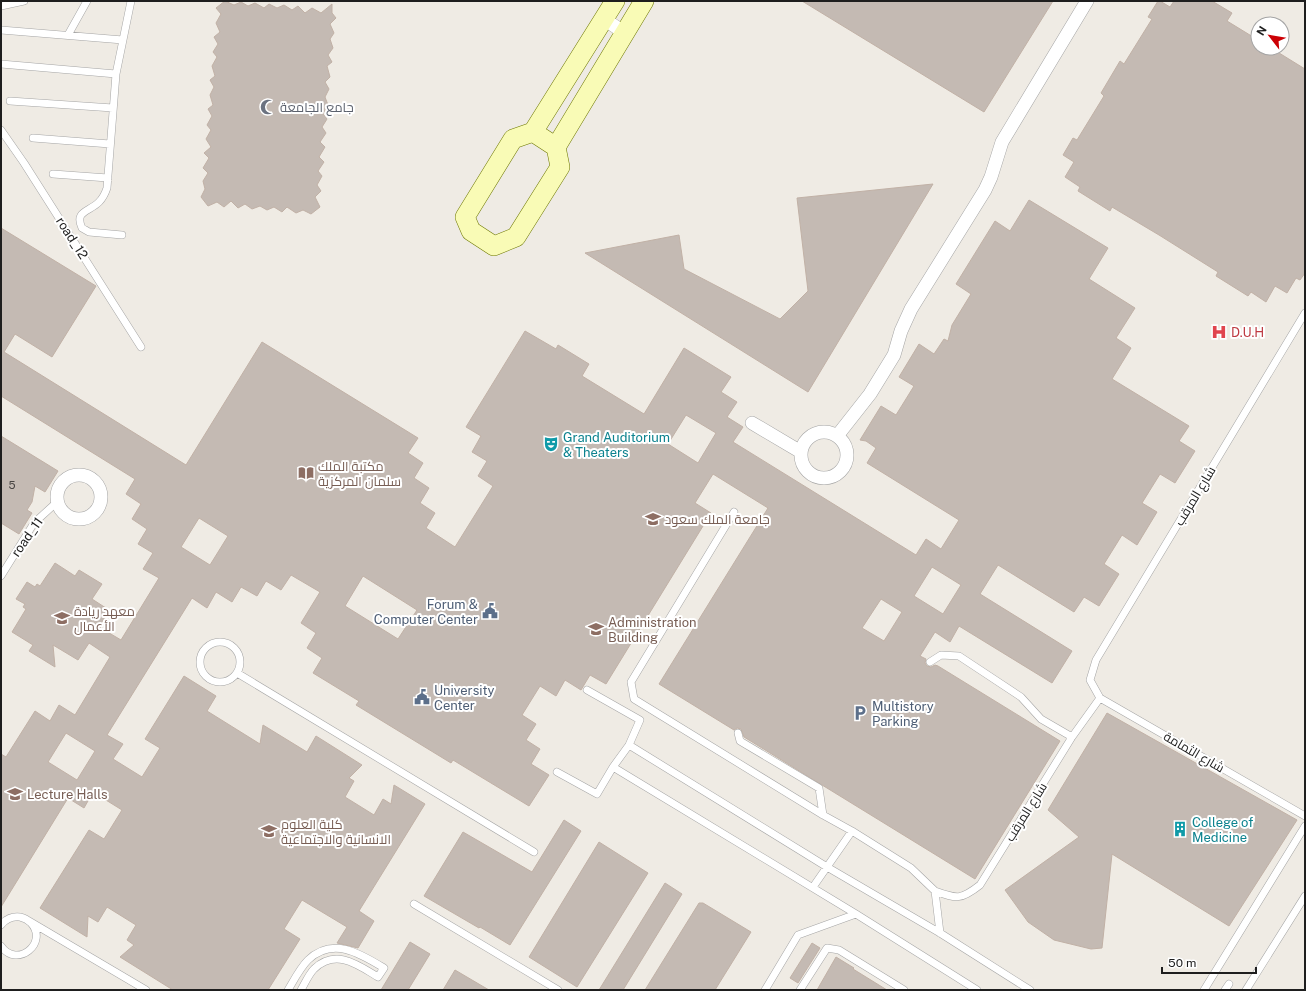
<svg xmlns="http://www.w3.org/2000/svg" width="1306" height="991" viewBox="0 0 1306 991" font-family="'Public Sans',Cairo,sans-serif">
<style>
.building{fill:#c4bab3;stroke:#c1b1a6;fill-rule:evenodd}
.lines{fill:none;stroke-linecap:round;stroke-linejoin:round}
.lane-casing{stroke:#a5a5a5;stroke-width:8}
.street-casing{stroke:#a5a5a5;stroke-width:14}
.secondary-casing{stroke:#6e7802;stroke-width:20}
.lane{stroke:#fff;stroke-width:7}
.street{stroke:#fff;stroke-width:13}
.secondary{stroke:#f9fbb6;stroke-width:19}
.labels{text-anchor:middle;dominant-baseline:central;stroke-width:4;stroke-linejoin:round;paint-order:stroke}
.number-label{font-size:11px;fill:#484543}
.worship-label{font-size:13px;fill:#5b616d;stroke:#fff;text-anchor:start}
.street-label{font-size:13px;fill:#1e1e1e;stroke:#fff}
.health-label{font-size:13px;fill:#be3a42;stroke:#fff;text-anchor:start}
.culture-label{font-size:13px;fill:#0d838f;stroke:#fff;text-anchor:start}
.education-label{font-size:13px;fill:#785e54;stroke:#fff;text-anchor:start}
.service-label{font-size:13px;fill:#4e5e75;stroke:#fff;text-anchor:start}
</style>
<rect width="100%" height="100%" fill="#efebe4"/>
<path class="building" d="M225,1l9,4 7,-3 7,4 7,-3 9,5 5,-4 8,4 7,-3 8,5 6,-4 7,7 7,-5 9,5 11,-9v9l4,5 -6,6 4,9 -4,6 3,9 -5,7 4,7 -5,4 3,11 -5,5 4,7 -4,8 3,8 -5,9 4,5 -5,8 4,6 -6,9 5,5 -6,10 5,5 -6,9 4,5 -5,9 4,6 -6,6 5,10 -9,7 -8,-4 -7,3 -9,-6 -5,5 -8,-5 -7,3 -7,-4 -8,3 -7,-5 -7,4 -7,-7 -7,6 -7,-5 -9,4 -7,-9 4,-8 -2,-8 5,-8 -5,-5 6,-10 -5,-5 7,-6 -5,-8 5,-9 -4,-5 5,-9 -4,-7 5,-4 -3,-10 4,-8 -4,-7 5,-4 -3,-10 5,-9 -4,-5 5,-8 -4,-7 6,-5 -4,-9 5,-9 -5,-6z
M802,1h251l-69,111z
M1158,1h2l10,6 4,-6h38l20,12 -5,8 31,19v8h13l34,21v204l-5,7 -4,-2 -9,15 -12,-7 -9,16 -15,-10 -3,4 -32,-20 2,-4 -59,-37 -47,-28 -2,4 -32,-20 2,-4 -15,-10 9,-15 -11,-7 10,-17 4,2 27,-44 -3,-3 19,-32 4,3 28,-45 -4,-2z
M933,184l-125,208 -223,-139 94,-18 5,34 96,50 28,-28 -11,-93z
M1029,200l79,48 -19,31 46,29 -19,30 15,10 -19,31 77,47 -10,15 16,10 -20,32 -15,-9 -18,29 15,9 -20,33 -15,-10 -18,29 15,10 -20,32 -15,-9 -10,15 -76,-47 -18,29 92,57 -20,32 -93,-57 -9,16 -15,-10 -15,24 6,3 -1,4 2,3 4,1 4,-2 3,1 122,75 -85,138 -231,-142 -3,-8 -4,-1 -3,2 -75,-46 109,-176 -55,-34 -18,29 16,10 -105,171 -16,-9 -9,15 -16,-10 -9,16 -16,-10 -18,29 14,9 -10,16 14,9 -9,15 18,11 -20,31 -76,-46 -2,3 -95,-58 3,-4 -46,-28 9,-15 -15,-10 9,-15 -15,-10 19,-31 -29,-17 -10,15 -15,-9 -9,15 -16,-9 -9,15 -16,-10 -9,16 -15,-10 -85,137 16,9 -10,15 29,18 18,-29 -15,-9 39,-63 32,20 -9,15 53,33 3,-19 44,27 9,-16 46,29 -13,13 5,3 -9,16 29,18 9,-16 8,5 3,-19 31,19 -66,107 15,10 -16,27 -21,-5 10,-16 -45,-27 -18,29 16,10 -32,51h-95l-53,-33 14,-12 -7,-5 9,-15 -29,-18 -9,15 -10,-6 -1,21 -47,-29 49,-78 15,9 18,-29 -29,-18 -9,16 -16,-10 -67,109v-153l5,3 29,-46 15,10 9,-16 16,10 35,-58 -21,-14 -11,17 -25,-15 2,22 -26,-16 4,-6 -21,-13 14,-23 -3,-2 2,-3 -9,-5 11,-17 8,5 2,-3 3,2 15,-23 20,13 4,-6 23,14 -10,15 17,11 -10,17 22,13 38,-62 -16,-9 10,-16 -15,-9 9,-15 -15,-10 9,-15 -15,-10 9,-15 -134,-83v-168l95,58 -44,71 -37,-23 -11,18 182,113 76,-123 156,96 -10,15 15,10 -9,15 15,10 -9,15 15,10 -9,15 29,19 38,-61 -15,-10 9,-15 -15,-9 9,-16 -15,-9 59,-96 31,18 2,-4 31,19 -7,12 62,38 40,-66 47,29 -10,15 16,10 -10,15 16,10 -10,15 183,113 10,-16 15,10 18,-29 -92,-57 9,-15 -10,-7 -6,-1 21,-34 15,9 18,-29 -15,-9 20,-33 15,10 10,-15 4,2 4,-16 19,-31 -15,-10 39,-63 15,10zM686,415l30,18 -18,30 -30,-19zM199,518l29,18 -18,29 -29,-18zM932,567l29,18 -18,29 -29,-18zM363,576l54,34 -19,29 -53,-33zM881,599l21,13 -18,29 -22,-13zM66,733l29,18 -18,29 -29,-18z
M1,436l57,35 -13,21 -10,-6 -3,16 -5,8 5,3 -13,21 -18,-11z
M1107,713l190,107 -68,106 -117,-72 -10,94 -11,1 -37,-9 -26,-18 -23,-32 74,-53 -31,-27z
M564,820l17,11 -71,114 -30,-18 -1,1 -55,-32 39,-64 69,40z
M599,842l49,31 -71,114 -48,-30z
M665,883l17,11 -59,96h-24z
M699,903h4l48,29 -36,58h-70z
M410,942l20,12 -22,36h-27z
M812,943l8,5 -22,35 -8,-5z
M836,957l18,11 -1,1 34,21h-70z
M455,970l34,20h-46z"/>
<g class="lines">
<defs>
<path id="lane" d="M1,6l23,-5
M1,30l122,10
M68,35l19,-34
M1,64l115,10
M10,101l103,7
M1,130l23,33 117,184
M33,138l77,6
M53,174l55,4
M122,235l-33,-3 -7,-4c-8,-17 7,-16 17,-26 4,-4 6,-8 8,-14l9,-114 15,-73
M1305,313l-209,347 -6,20 10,18 205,118
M734,512l-103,170 3,17 189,116 29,16 59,37 24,23 5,42
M1,576l33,-53 23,-21
M200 662a20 20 0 1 1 40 0a20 20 0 1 1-40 0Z
M930,662l11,-7 18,1 62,41 20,22 31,18
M237,673l297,179
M738,733l2,8 79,47 4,27
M629,745l198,122 113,66 90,57
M613,767l243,147 121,76
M557,772l40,22 16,-27 16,-22 11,-25 -53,-30
M813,887l39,-56
M935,891c22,8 26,9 45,-6l92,-148 28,-39
M414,904l144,86
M29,921l117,69
M1,925c5,-6 11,-9 19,-8 5,1 8,3 11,6 18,20 -14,46 -30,23
M288,990c6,-10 12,-22 20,-30 25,-24 53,-6 76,8l-6,9c-20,-12 -42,-29 -64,-8 -5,5 -9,14 -13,21
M765,990l33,-55 58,-21
M800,990l27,-42 12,2 65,40
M1204,990l101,-164
M1225,990l4,-6
M1246,990l59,-94"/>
<path id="street" d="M604,19l21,14
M752,423l49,29
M801 455a23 23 0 1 1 46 0a23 23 0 1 1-46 0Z
M837,436l33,-42 24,-39 7,-24 10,-22 74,-119 6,-13 11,-35 85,-141
M57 497a22 22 0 1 1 44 0a22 22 0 1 1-44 0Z"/>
<path id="secondary" d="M533,132l82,-131
M556,147l-23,-15 -20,7 -48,78 6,14 23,15 22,-9 44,-70 -4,-20 88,-146"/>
</defs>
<use href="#lane" class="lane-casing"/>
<use href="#street" class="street-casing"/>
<use href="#secondary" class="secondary-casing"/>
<use href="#lane" class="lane"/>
<use href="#street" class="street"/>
<use href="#secondary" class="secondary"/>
</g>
<defs>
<symbol id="mosque-bare" viewBox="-9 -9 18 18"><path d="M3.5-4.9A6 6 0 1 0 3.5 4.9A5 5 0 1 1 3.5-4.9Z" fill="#6b7280" stroke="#fff" stroke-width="2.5" paint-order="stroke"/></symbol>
<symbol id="hospital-bare" viewBox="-9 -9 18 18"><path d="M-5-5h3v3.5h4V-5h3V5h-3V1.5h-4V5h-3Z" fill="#e0444e" stroke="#fff" stroke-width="2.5" paint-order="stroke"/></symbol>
<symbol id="theatre-bare" viewBox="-9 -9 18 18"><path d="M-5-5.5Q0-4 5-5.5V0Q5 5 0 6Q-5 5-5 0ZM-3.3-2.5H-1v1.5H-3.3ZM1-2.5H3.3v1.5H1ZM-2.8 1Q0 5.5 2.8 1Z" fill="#0f9aa8" stroke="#fff" stroke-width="2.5" paint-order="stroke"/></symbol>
<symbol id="library-bare" viewBox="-9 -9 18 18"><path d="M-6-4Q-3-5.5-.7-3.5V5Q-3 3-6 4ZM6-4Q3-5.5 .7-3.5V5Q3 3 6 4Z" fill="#8d6e63" stroke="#fff" stroke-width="2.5" paint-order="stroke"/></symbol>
<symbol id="university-bare" viewBox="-9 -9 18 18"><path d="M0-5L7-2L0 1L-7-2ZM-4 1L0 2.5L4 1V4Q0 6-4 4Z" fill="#8d6e63" stroke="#fff" stroke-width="2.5" paint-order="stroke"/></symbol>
<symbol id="civic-bare" viewBox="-9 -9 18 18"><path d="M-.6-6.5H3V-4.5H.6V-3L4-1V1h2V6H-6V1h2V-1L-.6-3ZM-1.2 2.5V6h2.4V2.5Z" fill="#5c6f8a" stroke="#fff" stroke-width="2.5" paint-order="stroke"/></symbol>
<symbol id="parking-bare" viewBox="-9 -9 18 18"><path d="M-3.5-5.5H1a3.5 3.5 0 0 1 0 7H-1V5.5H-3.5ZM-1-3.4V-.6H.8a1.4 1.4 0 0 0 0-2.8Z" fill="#5c6f8a" stroke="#fff" stroke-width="2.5" paint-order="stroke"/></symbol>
<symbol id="building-bare" viewBox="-9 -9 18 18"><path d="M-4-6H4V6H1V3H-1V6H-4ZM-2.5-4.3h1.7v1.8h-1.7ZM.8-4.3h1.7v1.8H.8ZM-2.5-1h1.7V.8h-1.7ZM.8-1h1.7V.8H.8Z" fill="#0f9aa8" stroke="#fff" stroke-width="2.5" paint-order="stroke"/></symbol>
</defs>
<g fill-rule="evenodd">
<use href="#mosque-bare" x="257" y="96" width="22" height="22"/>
<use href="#hospital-bare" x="1208" y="321" width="22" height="22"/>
<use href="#theatre-bare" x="540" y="433" width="22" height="22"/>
<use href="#library-bare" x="295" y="462" width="22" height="22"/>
<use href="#university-bare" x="642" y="508" width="22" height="22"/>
<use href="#civic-bare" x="479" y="600" width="22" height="22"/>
<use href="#university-bare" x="51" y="607" width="22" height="22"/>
<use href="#university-bare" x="585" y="618" width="22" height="22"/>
<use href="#civic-bare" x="411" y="686" width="22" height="22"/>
<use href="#parking-bare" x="849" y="702" width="22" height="22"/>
<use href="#university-bare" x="4" y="783" width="22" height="22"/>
<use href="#building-bare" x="1169" y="818" width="22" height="22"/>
<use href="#university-bare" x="258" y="820" width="22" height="22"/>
</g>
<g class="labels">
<g class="number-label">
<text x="12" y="485">5</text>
</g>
<g class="worship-label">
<text x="280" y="107">جامع الجامعة</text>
</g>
<g class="street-label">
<text transform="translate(72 238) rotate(57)">road_12</text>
<text transform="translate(1195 496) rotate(-59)">شارع المرقب</text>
<text transform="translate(27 537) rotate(-55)">road_11</text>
<text transform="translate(1194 752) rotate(30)">شارع الثمامة</text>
<text transform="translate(1026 812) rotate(-58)">شارع المرقب</text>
</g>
<g class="health-label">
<text x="1231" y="332">D.U.H</text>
</g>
<g class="culture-label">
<text x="563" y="437">Grand Auditorium<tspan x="563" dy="15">&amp; Theaters</tspan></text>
<text x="1192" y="822">College of<tspan x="1192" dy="15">Medicine</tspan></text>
</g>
<g class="education-label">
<text x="318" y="466">مكتبة الملك<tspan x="318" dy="15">سلمان المركزية</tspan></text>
<text x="665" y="519">جامعة الملك سعود</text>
<text x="74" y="611">معهد ريادة<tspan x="74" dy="15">الأعمال</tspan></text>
<text x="608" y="622">Administration<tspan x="608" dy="15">Building</tspan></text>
<text x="27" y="794">Lecture Halls</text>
<text x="281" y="824">كلية العلوم<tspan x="281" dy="15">الانسانية والاجتماعية</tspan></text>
</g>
<g class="service-label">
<text x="478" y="604" text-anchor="end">Forum &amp;<tspan x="478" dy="15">Computer Center</tspan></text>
<text x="434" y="690">University<tspan x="434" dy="15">Center</tspan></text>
<text x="872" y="706">Multistory<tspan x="872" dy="15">Parking</tspan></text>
</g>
</g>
<rect width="1306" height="991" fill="none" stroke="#1e1e1e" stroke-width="4"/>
<g transform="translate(1270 36) rotate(301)"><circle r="19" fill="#ffffff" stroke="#a5a5a5"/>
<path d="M0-3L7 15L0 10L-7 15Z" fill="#cc0005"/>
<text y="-6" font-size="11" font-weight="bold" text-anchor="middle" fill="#1e1e1e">N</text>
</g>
<path d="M1162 967v6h94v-6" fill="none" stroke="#1e1e1e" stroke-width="2"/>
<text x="1168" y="967" font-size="12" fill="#1e1e1e" stroke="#ffffff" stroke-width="3" paint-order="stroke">50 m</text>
</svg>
